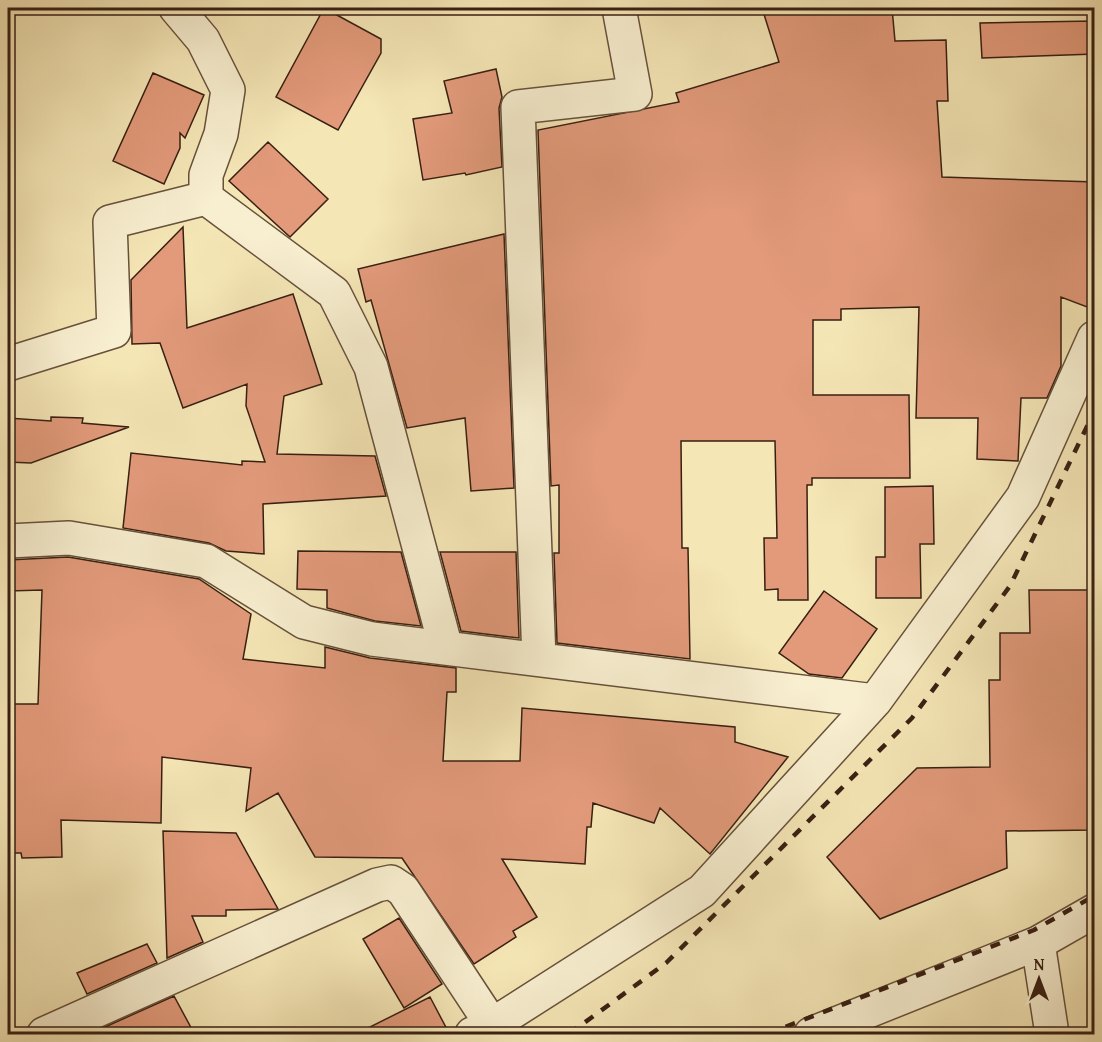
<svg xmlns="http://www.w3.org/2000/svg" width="1102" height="1042" viewBox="0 0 1102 1042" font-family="'Gentium Book Plus',serif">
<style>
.building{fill:#e29a7a;stroke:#381f12;stroke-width:1.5}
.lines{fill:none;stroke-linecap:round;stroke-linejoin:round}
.minor-casing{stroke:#67513b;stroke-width:36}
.minor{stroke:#f8efd0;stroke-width:33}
.rail{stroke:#381f12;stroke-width:4.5;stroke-dasharray:10 10;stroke-linecap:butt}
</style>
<rect width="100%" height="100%" fill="#f5e6b6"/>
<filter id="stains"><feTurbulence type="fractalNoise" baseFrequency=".00333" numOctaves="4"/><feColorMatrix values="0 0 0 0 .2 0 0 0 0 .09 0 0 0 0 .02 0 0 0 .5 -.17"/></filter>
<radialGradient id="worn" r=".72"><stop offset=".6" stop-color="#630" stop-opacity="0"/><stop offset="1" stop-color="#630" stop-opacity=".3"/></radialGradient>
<path class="building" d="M324,8l57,31v14l-43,77 -62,-33z
M762,8h130l3,33 51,-1 2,61h-11l5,76 153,5v128l-34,-13v69l-14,32h-26l-3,63 -41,-2 1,-41h-62l3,-111 -78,2v11h-28v75h96l1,83h-98v7h-5l1,115h-30v-11l-13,1 -1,-52h13l-2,-97h-94l1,107h6l2,111 -133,-16 -3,-90h5v-68l-8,1 -13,-356 141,-28 -3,-9 103,-31z
M1095,21v33l-113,4 -2,-35z
M496,69l6,28 -3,11 3,59 -36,8 -1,-2 -42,7 -10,-61 39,-6 -8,-32z
M153,73l51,22 -19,43 -5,-5v15l-16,36 -51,-23z
M268,142l60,57 -38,38 -61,-56z
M183,227l4,101 106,-34 29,90 -38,12 -7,58 98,2 11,40 -123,8 1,50 -38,-3 -17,-8 -86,-15 8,-75 111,12v-4l23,1 -19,-56 1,-22 -64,24 -23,-65 -28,1 -1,-64z
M504,234l10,254 -43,3 -6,-73 -58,10 -36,-128 -5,2 -8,-33z
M51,417l32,1 -1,5 47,4 -98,36 -23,-1v-44l43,3z
M933,486l1,58h-14l1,54h-45v-41h9v-70z
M298,551l103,1 20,74 -46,-5 -48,-13v-18l-30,-1z
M440,552h76l3,86 -58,-7z
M68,557l131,22 52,35 -8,45 82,9v-21l45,11 86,10v24h-9l-4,69h77l2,-53 213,19v15l53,15 -78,97 -50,-46 -6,15 -61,-20 -2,24h-4l-2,37 -83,-5 35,58 -24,14 3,6 -42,27 -72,-106 -87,-1 -37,-64 -32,18 5,-43 -89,-11 -1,66 -100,-3 1,37 -40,1 -1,-5h-13v-149h30l4,-114 -34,1v-31z
M1029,590h66v240l-89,1 1,37 -127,51 -53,-62 90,-89 73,-1 -1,-87h11v-47h30z
M824,591l53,38 -35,49 -33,-4 -30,-21z
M163,831l73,2 42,76 -52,1v6h-34l11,26 -36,16z
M399,918l43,66 -38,24 -41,-69z
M147,944l10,19 -70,31 -10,-21z
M174,996l21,39h-87l-3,-8z
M430,997l20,38h-96z"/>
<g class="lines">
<defs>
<path id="minor" d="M176,8l27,32 25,50 -7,44 -15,41v23l128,95 37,74 75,281
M8,364l106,-33 -4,-109 96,-24
M8,541l61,-3 137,23 98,61 68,17 503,62
M539,659l-21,-552 117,-13 -16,-86
M1038,943l14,91
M44,1034l333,-149 14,-3 12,8 89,135
M472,1034l20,-9 210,-134 173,-190 148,-204 71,-159
M811,1034l227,-91 56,-32"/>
</defs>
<use href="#minor" class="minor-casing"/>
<use href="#minor" class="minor"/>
<path class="rail" d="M569,1034l97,-71 246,-245 98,-132 84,-174
M767,1034l267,-104 60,-34"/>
</g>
<rect width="1102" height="1042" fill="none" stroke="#f5e6b6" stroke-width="30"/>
<rect x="9" y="9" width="1084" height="1024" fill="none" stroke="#381f12" stroke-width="3"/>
<rect x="15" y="15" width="1072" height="1012" fill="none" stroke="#381f12" stroke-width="1.5"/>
<g transform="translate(1039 979)" stroke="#f8efd0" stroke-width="4.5" paint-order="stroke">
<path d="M0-4.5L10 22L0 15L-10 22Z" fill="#381f12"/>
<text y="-9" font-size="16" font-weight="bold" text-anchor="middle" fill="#381f12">N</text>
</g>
<rect width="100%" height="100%" filter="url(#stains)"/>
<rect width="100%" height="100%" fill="url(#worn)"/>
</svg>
